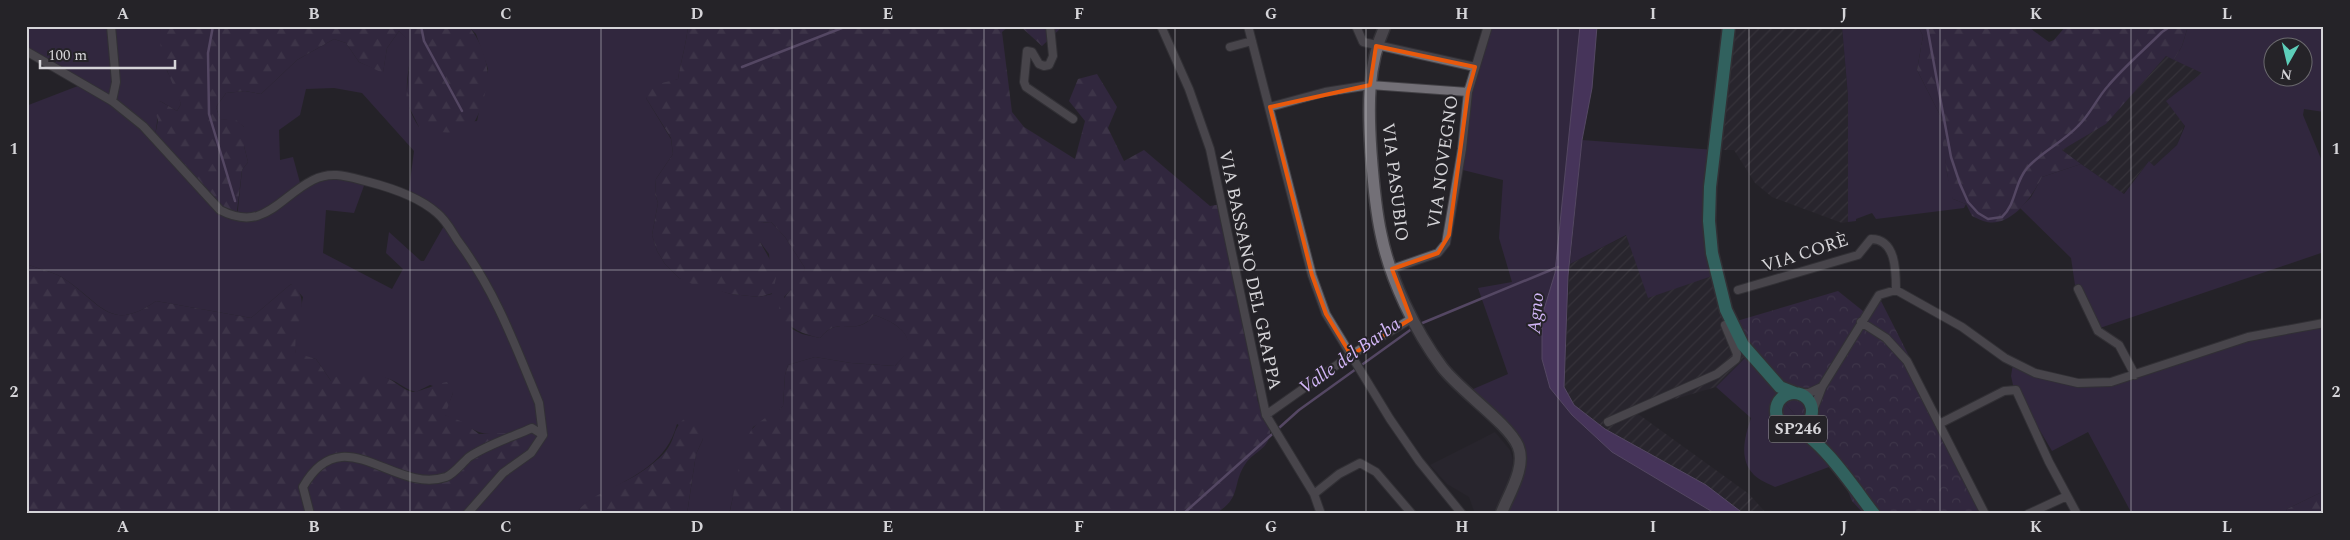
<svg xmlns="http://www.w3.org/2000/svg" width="2350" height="540" viewBox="0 0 2350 540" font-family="Spectral,serif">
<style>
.built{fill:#2d2833}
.industrial{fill:url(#industrial-furrows)}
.grass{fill:#412d59;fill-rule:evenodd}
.forest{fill:url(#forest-firs)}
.park{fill:url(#park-crowns)}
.water{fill:#6f4a97;stroke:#8e73aa}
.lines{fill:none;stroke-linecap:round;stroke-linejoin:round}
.stream{stroke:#8e73aa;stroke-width:2.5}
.street-casing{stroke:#424045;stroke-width:10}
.secondary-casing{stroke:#424045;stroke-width:14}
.primary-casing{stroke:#424045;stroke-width:15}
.street{stroke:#737077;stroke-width:8}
.secondary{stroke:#737077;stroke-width:11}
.primary{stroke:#41ada0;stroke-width:12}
.marked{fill:none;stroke:#e8590c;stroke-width:4;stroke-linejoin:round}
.grid{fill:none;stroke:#d5d4d8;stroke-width:1;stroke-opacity:0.55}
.labels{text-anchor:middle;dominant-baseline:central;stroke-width:4;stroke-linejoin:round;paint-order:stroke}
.shield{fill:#252328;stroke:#a09fa3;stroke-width:1}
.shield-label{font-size:16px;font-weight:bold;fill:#d5d4d8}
.street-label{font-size:18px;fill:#d5d4d8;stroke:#252328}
.water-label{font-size:19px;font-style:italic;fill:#d2b6f7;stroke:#252328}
.neatline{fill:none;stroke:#d5d4d8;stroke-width:2}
.grid-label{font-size:16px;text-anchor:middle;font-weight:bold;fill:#d5d4d8}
</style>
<defs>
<pattern id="industrial-furrows" width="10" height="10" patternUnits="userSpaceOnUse" patternTransform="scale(1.25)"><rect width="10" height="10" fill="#2d2833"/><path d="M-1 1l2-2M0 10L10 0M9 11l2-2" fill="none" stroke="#4b4650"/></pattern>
<pattern id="forest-firs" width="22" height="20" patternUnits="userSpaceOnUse" patternTransform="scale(1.25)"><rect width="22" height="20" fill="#412d59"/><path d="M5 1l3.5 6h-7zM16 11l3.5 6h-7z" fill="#5c4b70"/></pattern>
<pattern id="park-crowns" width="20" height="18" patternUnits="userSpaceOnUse" patternTransform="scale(1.25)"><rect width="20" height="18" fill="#412d59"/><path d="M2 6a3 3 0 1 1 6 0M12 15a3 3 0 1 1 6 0" fill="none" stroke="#5c4b70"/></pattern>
</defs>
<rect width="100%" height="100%" fill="#252328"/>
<path class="built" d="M1495,432l15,18 3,10 -1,19 -14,35h-23l-6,-17 -22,-13 -17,-19z"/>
<path class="industrial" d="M1733,26h109l6,70v126l-6,1 -70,-26 -17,-14 -21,-33h-19z
M2166,56l37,17 -26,72 -23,21 -5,-5 -26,33 -61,-44 44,-26z
M1627,235l88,40 31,82 -30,30 -82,24 115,83 18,20h-23l-38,-29 -101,-56 -31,-24 -10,-18 6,-123z"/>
<path class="grass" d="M26,26h134l7,45 9,17 5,16 -4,7 -17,-10 -5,35 82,82 5,-48 6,-8 -4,-16v-19l-8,-6 -16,-2 -4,-12 10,-14 19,-2 16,3 36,-34 37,-21 12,4 13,19 24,10 4,-24 12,-17 13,12c-3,33 -13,55 7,84l58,-6 11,-52 -12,-35 -8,-8h220c-2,19 -7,35 -10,53l-13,5 -19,14 25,41 2,15 -17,25 -1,15 3,9 -6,32 5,16 8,13 14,14 52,16 28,3 13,-3 -3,-40 -9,-12 -1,-19 12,-1 14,15 20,31 -3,11 -18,18 8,32 10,5 18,4c20,-25 36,1 54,-23 16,5 43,18 32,39 -3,4 -8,8 -11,12l-44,-3 -36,-6 -27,8 -3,10 -2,31 -9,9 -21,12 -11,32 -13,55h-42l9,-60 7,-15 -26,-15c-10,38 -41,51 -73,69 -10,5 -22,11 -28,21h-104l18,-80c-15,0 -30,-13 -46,-19l9,-22 -23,-8 -14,7c-9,-2 -14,-7 -22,-11 -22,-10 -40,-5 -63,0l-15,-22 -20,-5 -2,-9 9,-48 -12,-13 -40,34 -95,-17c-45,32 -54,3 -90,-21 -11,-8 -27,-11 -40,-16v-158l57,-22 -57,-32zM334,88l28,5 52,58 -6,46 20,11 17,16 -21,37h-3l-32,-29 -3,21 17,16 -11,20 -69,-36 3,-43 28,3 11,-30 -28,-7 -16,1 -19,13 -9,-33 -13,3 -1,-30 21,-15 6,-26z
M1489,26h91l-25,247 -13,43v43l8,29 22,27 40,37 104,62h-216l19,-60 -14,-25 -41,-36 44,-19 -30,-86 34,-6 -13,-44 4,-58 -48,-12 7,-48z
M1842,26h76l5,10 -6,34 24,47 6,56 6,26 13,5 -2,4 -88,11 -4,-6 -16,6v2l-8,1v-126z
M2188,26h126l10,2v84l-20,-3 -1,6 21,51v86l-230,78 -18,-38 -5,-34 -51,-50 11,-11 11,-20 39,-13 43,30 25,-33 5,5 23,-21 8,-19 -19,-25 36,-28 -28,-13 8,-14zM2272,48h30v30h-30z
M1582,140l133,10v125l-67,23 -22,-63 -56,29z
M2324,324v167l-37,18 -2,5h-153l-44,-82 -36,19 -39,-66 -2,-9 2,-12 37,14 62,5 130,-43z
M1746,357l91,107 -62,23c-6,-3 -16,-7 -21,-12 -16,-16 -9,-39 -3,-57l-35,-31z"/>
<path class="forest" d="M160,26h308c10,10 17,28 19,42 3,12 -7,55 -19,60 -17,8 -33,4 -49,-1l-13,-26 5,-58 -12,-12 -12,17 -4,25 -24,-11 -13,-19 -12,-4 -37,21 -36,34 -16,-3 -19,2 -10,14 4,12 16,1 8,7v19l4,16 -6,8 -6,49 -11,-4 -70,-79 3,-16 -4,-12 6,-7 17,10 4,-7 -20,-48z
M688,26h321l-7,6 10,80 12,15 51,32 10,-38 -16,-20 9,-22 19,-5 20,33 -9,21 16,33 20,-11 66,56 12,-2 6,22v25l30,131c0,5 -2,11 -1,16 1,9 12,19 13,32 1,18 -15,21 -24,33 -15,21 -3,36 -32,51h-485c6,-19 12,-76 25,-87 8,-9 20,-12 29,-21l2,-31 3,-10 27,-8 36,6 44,3c3,-4 8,-8 10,-12 12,-21 -15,-34 -31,-39 -19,24 -34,-2 -54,23 -18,-4 -28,-9 -42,-22 0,-20 21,-29 27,-48l-20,-31 -14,-15 -11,1v19l17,30 -4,21 -14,4 -28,-3 -39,-10 -13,-6 -14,-14 -8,-13 -5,-16 6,-32 -3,-9 1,-15 17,-25 -2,-16 -25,-40 4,-12 28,-7c3,-18 8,-34 10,-53z
M1020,26h43l-21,20z
M1918,26h109l22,16 5,-2 12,-14h122l-6,20 -8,14 -8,-4 -60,68 -44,26 19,14 -39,13c-9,18 -30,50 -55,45 -5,-1 -10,-4 -15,-6l-6,-12 -13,-5 -3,-6 -7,-48 -2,-28 -24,-47 6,-34z
M26,264c13,5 29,8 40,16 35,24 45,53 90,21l95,17 40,-34c24,15 0,47 5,69l20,6 15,22 3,-4c16,-2 36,-6 51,0 10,4 18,13 28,15 6,0 26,-9 34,-10l6,11 -8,22 18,7 16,12 28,-1 37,5 -65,63 -7,13h-446z
M687,417l10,8 6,14 -7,15 -9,60h-111c11,-19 47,-29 65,-42 8,-5 18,-13 24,-20 12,-14 6,-24 22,-35z
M2324,491v23h-39l2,-5z"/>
<path class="park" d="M1838,291l30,24 11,-18 110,217h-125l-12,-13 -15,-37 -91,-107 -16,-34z"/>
<path class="water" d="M1580,26h17l-5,62 -10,52 -14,136 -4,111 10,18 31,24 101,56 38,29h-28l-104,-62 -40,-37 -22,-27 -8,-29v-43l13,-43z"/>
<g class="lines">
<path class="stream" d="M213,26l-5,27 1,61 26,87
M421,26l3,15 38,70
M1927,26l24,131 9,27 8,18 10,11 10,6 14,-2c15,-14 12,-35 26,-50 15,-16 35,-25 50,-41 12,-11 19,-28 30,-40 16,-19 36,-36 54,-54l9,-6
M742,67l105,-41
M1420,324l138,-57
M1183,514l116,-104 114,-82"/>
<defs>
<path id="street" d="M111,26l5,56 -4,19
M1050,26l3,30 -4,9 -5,1 -5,-2 -7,-12 -5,-1 -3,31 2,5 47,32
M1161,26l28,63 21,60 56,266 85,-60 60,-36
M1248,26l64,249 14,39 64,105 29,42 43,53
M1356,26l7,16 112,25
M1230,47l22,-6
M26,51l86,50 31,25 77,84c44,23 59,-13 93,-30 19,-10 36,-3 56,2 23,6 50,15 68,31 9,7 15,19 21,28 38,51 57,104 81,162l4,32 -12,18 -28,20 -36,41
M1270,107l55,-15 45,-7 98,7
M1392,269l46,-16 8,-10 16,-94 6,-57 20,-66
M2078,289l20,42 21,14 16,30
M1738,290l120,-35 13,-16c25,0 25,32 25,51
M1861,322l25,16 21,23 78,153
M1798,393h11l13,-6
M1812,413l10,-26 57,-92 17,-5 66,37 43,31 30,15 43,10 33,-1 137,-45 76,-14
M1266,415l48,79 7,20
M1608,422l109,-48 19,-15 1,-5 -12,-29 6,-2
M1939,424l65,-33 12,-1 33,72 28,52
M1314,494l25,-20 21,-11 16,9 36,42
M310,514l-7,-27c40,-71 91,8 143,-10 8,-3 16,-14 23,-20 18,-12 43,-20 63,-29l11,7
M2028,514l39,-18"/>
<path id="secondary" d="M1385,26c-18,40 -17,82 -14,126 2,27 4,55 10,82 9,45 34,97 61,133 18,24 66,56 76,79 9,21 -10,49 -17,68"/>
<path id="primary" d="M1729,26l-19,161 -1,34 3,32 14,57 17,35 37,42 15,6
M1776 411a18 18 0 1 1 36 0a18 18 0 1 1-36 0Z
M1796,429c26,10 60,62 78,85"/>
</defs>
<use href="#street" class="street-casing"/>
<use href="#secondary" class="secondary-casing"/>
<use href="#primary" class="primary-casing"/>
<use href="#street" class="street"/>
<use href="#secondary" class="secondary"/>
<use href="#primary" class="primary"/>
</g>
<path d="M0 0H2350V540H0ZM1376,46l99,21 -7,25 -19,143 -11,18 -46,16 19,50 -60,36 -25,-41 -14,-39 -42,-168 100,-22z" fill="#252328" fill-opacity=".55" fill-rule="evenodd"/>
<path class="marked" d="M1376,46l99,21 -7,25 -19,143 -11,18 -46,16 19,50 -60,36 -25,-41 -14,-39 -42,-168 100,-22z"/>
<path class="grid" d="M219,26v488M410,26v488M601,26v488M792,26v488M984,26v488M1175,26v488M1366,26v488M1558,26v488M1749,26v488M1940,26v488M2131,26v488M26,270h2298"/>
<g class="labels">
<rect class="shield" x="1769" y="415.5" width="58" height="27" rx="4"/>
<g class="shield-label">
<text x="1798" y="429">SP246</text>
</g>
<g class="street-label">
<text transform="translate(1443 162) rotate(-82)">VIA NOVEGNO</text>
<text transform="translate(1395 182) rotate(83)">VIA PASUBIO</text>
<text transform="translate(1805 253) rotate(-18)">VIA CORÈ</text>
<text transform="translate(1250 270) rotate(78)">VIA BASSANO DEL GRAPPA</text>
</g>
<g class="water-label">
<text transform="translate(1536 313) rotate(-85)">Agno</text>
<text transform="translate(1350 356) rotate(-35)">Valle del Barba</text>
</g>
</g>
<rect width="2350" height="540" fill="none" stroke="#252328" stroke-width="55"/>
<g transform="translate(2288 62) rotate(188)"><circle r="24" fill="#252328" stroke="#6b6a6e"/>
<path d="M0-4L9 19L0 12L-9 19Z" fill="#5dceb9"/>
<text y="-8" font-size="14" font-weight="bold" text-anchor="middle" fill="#d5d4d8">N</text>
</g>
<path d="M40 60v8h135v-8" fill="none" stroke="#d5d4d8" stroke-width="2.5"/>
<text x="48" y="60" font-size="15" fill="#d5d4d8" stroke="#252328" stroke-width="4" paint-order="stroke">100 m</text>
<rect x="28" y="28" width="2294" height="484" class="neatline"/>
<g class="grid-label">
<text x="123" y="19">A</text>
<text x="314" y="19">B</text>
<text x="506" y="19">C</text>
<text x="697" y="19">D</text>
<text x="888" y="19">E</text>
<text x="1079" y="19">F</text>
<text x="1271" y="19">G</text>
<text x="1462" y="19">H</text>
<text x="1653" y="19">I</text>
<text x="1844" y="19">J</text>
<text x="2036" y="19">K</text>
<text x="2227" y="19">L</text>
<text x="14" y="154">1</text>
<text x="2336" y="154">1</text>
<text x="14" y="397">2</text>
<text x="2336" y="397">2</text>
<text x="123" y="532">A</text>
<text x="314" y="532">B</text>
<text x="506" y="532">C</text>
<text x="697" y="532">D</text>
<text x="888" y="532">E</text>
<text x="1079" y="532">F</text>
<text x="1271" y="532">G</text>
<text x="1462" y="532">H</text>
<text x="1653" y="532">I</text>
<text x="1844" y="532">J</text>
<text x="2036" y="532">K</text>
<text x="2227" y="532">L</text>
</g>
</svg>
